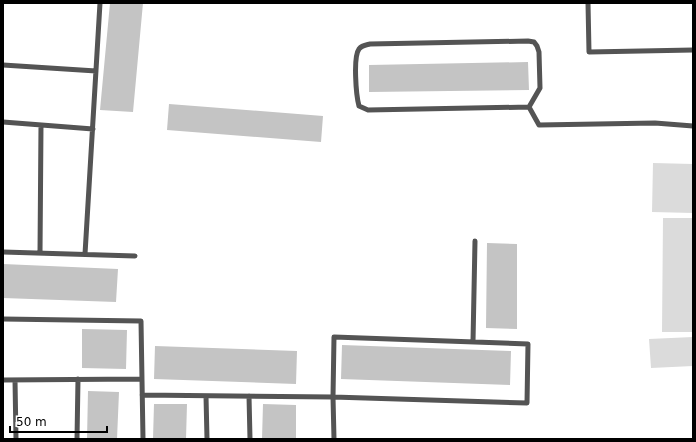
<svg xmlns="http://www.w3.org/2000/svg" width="696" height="442" viewBox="0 0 696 442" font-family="'DejaVu Sans',sans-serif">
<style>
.green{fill:#dbdbdb}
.building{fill:#c4c4c4}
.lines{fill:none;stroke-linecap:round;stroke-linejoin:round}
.service{stroke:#545454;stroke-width:5}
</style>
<rect width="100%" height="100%" fill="#fff"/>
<path class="green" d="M653,163l40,1v49l-41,-1z
M663,218h30v114h-31z
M693,337v29l-42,2 -2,-29z"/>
<path class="building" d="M110,3h33l-10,109 -33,-2z
M528,62l1,28 -160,2v-27z
M169,104l154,12 -2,26 -154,-12z
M487,243l30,1v85l-31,-1z
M3,264l115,5 -2,33 -113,-4z
M82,329l45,1 -1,39 -44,-1z
M342,345l169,6 -1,34 -169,-6z
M155,346l142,5 -1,33 -142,-5z
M88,391l31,1 -2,47h-30z
M154,404h33l-1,35h-33z
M263,404l33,1v34h-34z"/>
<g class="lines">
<path class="service" d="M588,3l1,49 104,-2
M528,41l6,1 3,4 2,6 1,36 -11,19 -161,3 -9,-4c-3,-11 -6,-49 0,-57 3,-4 7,-4 11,-5z
M3,65l93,6
M529,107l10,18 116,-2 38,3
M3,122l90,7
M3,252l132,4
M40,253l1,-128
M85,254l15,-251
M3,319l138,2 2,118
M334,337l194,7 -1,59 -194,-6z
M473,342l2,-101
M3,380l139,-1
M15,380l1,59
M142,395l191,2 1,42
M206,396l1,43
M249,396l1,43
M77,439l1,-60"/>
</g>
<rect width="696" height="442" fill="none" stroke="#000000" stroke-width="8"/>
<path d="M10 426v6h97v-6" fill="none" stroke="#000000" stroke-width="2"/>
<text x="16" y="426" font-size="12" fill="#000000" stroke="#ffffff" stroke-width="3" paint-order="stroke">50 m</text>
</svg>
